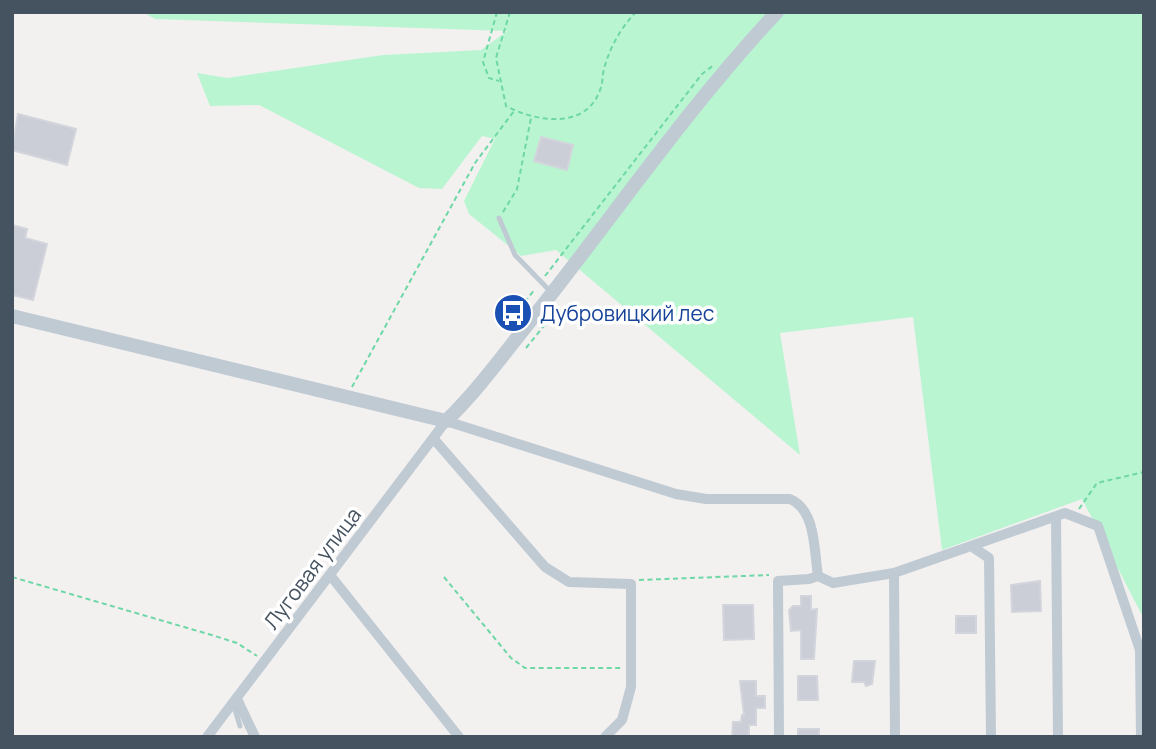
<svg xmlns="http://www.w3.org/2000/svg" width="1156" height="749" viewBox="0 0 1156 749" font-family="Manrope,sans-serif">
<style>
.green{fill:#baf5d2}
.building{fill:#cbced6;stroke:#d3d5dc;stroke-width:2}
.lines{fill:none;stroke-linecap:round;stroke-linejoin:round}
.path{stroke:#6dd7a6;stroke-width:2;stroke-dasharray:5 3.5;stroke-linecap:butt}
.service{stroke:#bfcad3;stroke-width:5}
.minor{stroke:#bfcad3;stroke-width:10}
.tertiary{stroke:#bfcad3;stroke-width:14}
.labels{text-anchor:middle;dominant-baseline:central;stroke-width:7;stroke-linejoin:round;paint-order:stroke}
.transit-label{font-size:21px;fill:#164399;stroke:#fff;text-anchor:start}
.street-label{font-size:21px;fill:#455360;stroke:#fff}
</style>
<rect width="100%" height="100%" fill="#f3f0f0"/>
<path class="green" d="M143,12h1001v607l-62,-120 -140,51 -29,-233 -133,16 20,122 -244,-205 -35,6 -52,-42 -5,-13 31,-62 -13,-3 -40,53 -23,-1 -160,-83 -49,1 -13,-33 30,5 156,-23 98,-5 26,-19 -352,-12z"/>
<path class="building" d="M18,114l58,15 -9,36 -55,-15z
M541,137l32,8 -6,25 -33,-9z
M12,225l15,4 -2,9 22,6 -14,56 -21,-5z
M1040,581l1,30 -29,1 -1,-27z
M801,596h10v14l6,-1 -3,50h-13v-29l-10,1 -2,-21 4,-4h8z
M723,605h30l1,34 -30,1z
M956,616h20v17h-20z
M854,661h21l-3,23 -6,2 -2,-4h-12z
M798,676h19l1,24h-20z
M740,681h16v15h9v12h-9v17h-7v12h-17l1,-15h8l1,-7h2z
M798,729h21v8h-21z"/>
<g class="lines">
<path class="path" d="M497,12l-14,50 6,16 10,3
M510,12l-14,46 10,48c30,16 80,24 94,-16 3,-6 2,-14 4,-21 6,-22 16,-40 32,-57
M503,212l14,-23 14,-71
M545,276l157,-202 12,-9
M504,329l31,-40
M526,348l30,-37
M352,387l123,-224 39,-52
M1079,509l18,-26 47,-11
M12,577l203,59 22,7 20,13
M444,577l67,81 14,10h97
M639,580l130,-5"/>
<path class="service" d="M499,218l16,37 36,37
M233,703l7,23"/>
<path class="minor" d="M433,438l112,129 24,15 62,2v103l-9,33 -17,17
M1056,516l2,221
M974,548l15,10 2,179
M894,573l1,164
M330,575l129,162
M237,699l18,38
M207,737l239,-316 230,73 30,5h84c26,11 24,51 28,77l15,7 61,-10 171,-60 33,13 42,124 1,87
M779,737l-1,-156 31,-2 9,-3"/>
<path class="tertiary" d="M12,316l434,105c33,-32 60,-70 89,-106 80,-101 154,-209 242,-303"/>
</g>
<defs>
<symbol id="bus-disc" viewBox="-11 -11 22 22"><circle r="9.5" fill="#1a4fb4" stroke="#fff"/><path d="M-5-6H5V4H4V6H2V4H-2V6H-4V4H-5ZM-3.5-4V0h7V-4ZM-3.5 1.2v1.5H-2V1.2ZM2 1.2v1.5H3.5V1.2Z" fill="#fff"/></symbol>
</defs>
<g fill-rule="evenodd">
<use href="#bus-disc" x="491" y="291" width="44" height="44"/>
</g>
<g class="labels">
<g class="transit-label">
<text x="540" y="313">Дубровицкий лес</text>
</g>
<g class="street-label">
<text transform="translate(312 568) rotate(-53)">Луговая улица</text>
</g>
</g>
<rect width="1156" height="749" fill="none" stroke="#455360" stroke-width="28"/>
</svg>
